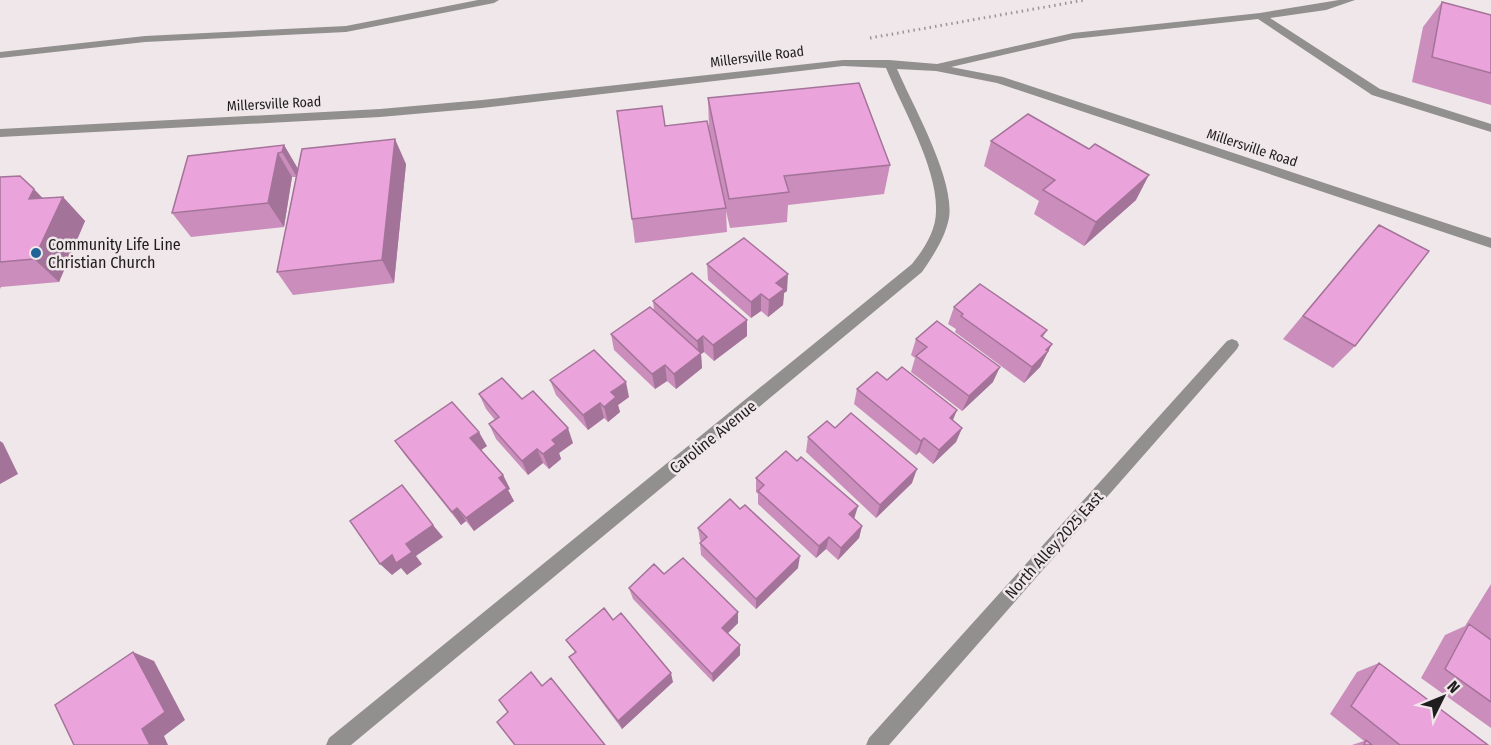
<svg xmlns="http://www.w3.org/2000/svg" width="1491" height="745" viewBox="0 0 1491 745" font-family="'Fira Sans Condensed',sans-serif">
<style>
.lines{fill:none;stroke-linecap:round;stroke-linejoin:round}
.path{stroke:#9b9597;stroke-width:3;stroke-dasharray:1.5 4;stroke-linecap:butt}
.minor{fill:#928f8f;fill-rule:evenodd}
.wall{fill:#ca8dbc}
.shaded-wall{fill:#a47399}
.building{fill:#eba4db;stroke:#a47399;stroke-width:1.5}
.poi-dot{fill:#226398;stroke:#efe7e9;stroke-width:2}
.labels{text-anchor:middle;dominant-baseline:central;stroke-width:5;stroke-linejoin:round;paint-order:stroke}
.far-street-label{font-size:14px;fill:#201d1e;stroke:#efe7e9}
.poi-label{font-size:16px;fill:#201d1e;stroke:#efe7e9;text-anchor:start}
.street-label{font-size:16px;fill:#201d1e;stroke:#efe7e9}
</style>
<rect width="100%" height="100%" fill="#efe7e9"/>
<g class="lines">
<path class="path" d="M870,38l215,-38"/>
<path class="minor" d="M478,0h21l-5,3 -148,29 -201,10 -145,16v-6l145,-16 201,-10z
M1339,0h16l-29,10 -56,8 110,71 111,35v8l-119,-37 -114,-76 -185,20 -122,28 52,10 488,161v10l-494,-165 -61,-12 -39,-2c16,37 58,110 52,149 -4,20 -16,38 -27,54l-571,473h-25l3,-7 583,-474c12,-15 24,-33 24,-53 2,-42 -34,-104 -50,-143l-43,-2 -361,42 -102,9 -380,20v-8l380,-20 102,-9 361,-40h46l48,4 136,-31 187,-20z
M1232,339l5,2 2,4 -2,4 -348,396h-23l3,-7 358,-397z"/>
</g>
<path class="wall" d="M1442,2l49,13v90l-79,-23 11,-55z
M708,98l182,67 -6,29 -96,11 -1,17 -57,6 -4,-17 1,21 -92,11 -3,-24 85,-51 -8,-40z
M991,141l145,59 -52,46 -50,-32 5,-13 -55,-35z
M284,145l14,24 108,-5 -12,119 -101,12 -16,-23 19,-95h-4l-8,50 -93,10 -19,-24z
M0,177l43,21 20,-1 22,24 -26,61 -58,5 -1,2z
M1379,225l-24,121 -22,22 -50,-29 75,-90z
M707,264l80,27 -3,2 -1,12 -15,12 -7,-6 -10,7 -43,-38z
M653,301l94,35 -33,25 -10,-9 -3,2 1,14 -26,21 -9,-8 -12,8 -41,-39 -3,-16 43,-23z
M954,307l93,23 -4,7 9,7 -12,23 -16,16 -69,-51 1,-3 -8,-5z
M916,339l77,43 -31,29 -51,-39 4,-14 -4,-3z
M550,380l79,17 -11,8 2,7 -12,10 -4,-4 -16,12 -32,-35z
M887,380l66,40 9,8 -6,14 -23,22 -14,-12 -3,3 -62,-51 3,-15z
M479,394l43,5 51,44 -14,10 2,6 -12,10 -6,-6 -15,12 -32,-36 -7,-15 6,-4 -9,-11z
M808,437l104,46 -36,35 -70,-66z
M395,441l92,5 -6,4 22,25 7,14 -2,1 6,11 -40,30 -8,-10 -5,4 -56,-70z
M797,461l61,45 -4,12 8,8 -3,12 -21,22 -12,-11 -10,9 -58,-54v-10l-2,-2v-14z
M698,528l100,40 -42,41 -55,-54 -1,-12 1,-1 -1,-2z
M664,574l74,38v11l-10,10 12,22 -27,27 -80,-83 -4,-11z
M1491,584v144l-70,-50 24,-43 20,-9z
M613,620l60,62 -51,47 -47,-63 -6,-9 6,-5 -9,-12z
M1379,663l109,82h-136l12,-4 -34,-27 27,-42z"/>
<path class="shaded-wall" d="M395,139l11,25 -12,119 -12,-23z
M284,145l14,24 -1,8 -15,-25z
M278,153l14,24 -8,50 -16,-24z
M1149,175l-13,25 -52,46 12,-24z
M34,189l22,23 7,-15 22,24 -26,61 -25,-23 -5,-60z
M788,274l-1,17 -3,2 -1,12 -15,12 1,-17 7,-17z
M761,294v17l-10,7v-16z
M747,320v16l-33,25 -1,-16z
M703,336l1,16 -3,2 1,14 -26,21 -2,-15 25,-19 -2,-14z
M1052,344l-12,23 -16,16 8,-16 14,-17z
M665,365l2,16 -12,8 -3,-15z
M1000,367l-7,15 -31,29 7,-15z
M626,382l3,15 -11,8 2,7 -12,10 -4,-15 7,-15z
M600,403l4,15 -16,12 -5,-15z
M957,410l-6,15 -1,-7z
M568,428l5,15 -14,10 2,6 -12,10 -6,-15 9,-14z
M962,428l-6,14 -23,22 6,-14z
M479,432l8,14 -9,6 -8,-14z
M924,438l-5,14 -3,3 5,-14z
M0,441l3,2 15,31 -18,10z
M537,449l6,14 -15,12 -6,-14z
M917,469l-5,14 -36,35 4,-13z
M503,475l7,14 -2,1 6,11 -40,30 -8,-13 33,-40z
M858,506l-4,13 -5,-5z
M457,508l9,13 -5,4 -9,-13z
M433,525l10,12 -27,19 6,8 -15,11 -6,-7 -9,7 -12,-11 26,-20z
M862,526l-3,12 -21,22 3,-12z
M829,537l-3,12 -10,9 3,-12z
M800,556l-2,12 -42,41v-10z
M738,612v11l-15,15 -1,-10z
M740,645v10l-27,27 -1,-8z
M133,652l21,9 31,59 -21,16 4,9h-18l-8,-16z
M671,673l2,9 -51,47 -4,-8z"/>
<path class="building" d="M1442,2l49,13v58l-59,-16z
M859,83l31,82 -106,11 5,16 -60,7 -21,-101z
M662,106l3,20 42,-5 19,87 -94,11 -15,-108z
M1028,114l61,35 6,-5 54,31 -53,47 -53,-32 12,-10 -64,-39z
M395,139l-13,121 -105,12 25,-123z
M284,145l-2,7 -4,1 -10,50 -96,10 16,-57z
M20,176l14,13 -5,10 34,-2 -29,62 -34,3v-85z
M1379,225l50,26 -74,95 -52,-30z
M744,238l44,36 -12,9 8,6 -15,11 -8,-6 -10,8 -44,-38z
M692,273l55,47 -34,25 -10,-9 -6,5 -44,-40z
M980,284l67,46 -6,6 11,8 -6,6 2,1 -16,16 -71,-51 2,-2 -9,-7z
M650,307l51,46 -27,21 -9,-9 -13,9 -41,-40z
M937,321l63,46 -31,29 -53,-40 11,-9 -11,-8z
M594,350l32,32 -15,10 5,5 -12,10 -4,-4 -17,12 -33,-35z
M902,367l55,43 -7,8 12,10 -23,22 -15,-12 -3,3 -64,-52 20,-17 10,8z
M502,378l20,21 11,-8 35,37 -16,12 4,4 -13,10 -6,-5 -15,12 -33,-37 10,-7 -20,-23z
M452,402l27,30 -9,6 33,37 -4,3 8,10 -41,30 -9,-10 -5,4 -57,-71z
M851,413l66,56 -37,36 -72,-68 19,-16 8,7z
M786,451l11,10 4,-4 57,49 -9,8 13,12 -21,22 -12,-11 -10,9 -61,-55 6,-6 -8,-7z
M402,485l31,40 -27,19 6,8 -16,11 -4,-8 -12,9 -30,-43z
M730,499l10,10 5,-4 55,51 -44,43 -56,-56 7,-6 -9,-9z
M683,558l55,54 -16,16 18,17 -28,29 -83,-86 25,-24 10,10z
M604,608l9,12 8,-7 50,60 -53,48 -49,-64 7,-5 -10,-12z
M1469,624l22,16v62l-46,-33z
M133,652l32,60 -23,17 8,16h-76l-19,-40z
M1379,663l109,82h-88l-49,-39z
M531,672l11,14 9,-8 54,67h-90l-18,-23 11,-10 -9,-12z
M1366,740l6,5h-8z"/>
<circle class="poi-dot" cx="36" cy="253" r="6"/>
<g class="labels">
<g class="far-street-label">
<text transform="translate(757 57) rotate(-7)">Millersville Road</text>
<text transform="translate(274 104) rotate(-3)">Millersville Road</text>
<text transform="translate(1252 148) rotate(18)">Millersville Road</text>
</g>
<g class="poi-label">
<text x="48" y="244">Community Life Line<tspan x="48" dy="18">Christian Church</tspan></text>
</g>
<g class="street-label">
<text transform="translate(713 437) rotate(-39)">Caroline Avenue</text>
<text transform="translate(1054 545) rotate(-48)">North Alley 2025 East</text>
</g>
</g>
<g transform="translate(1443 697) rotate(47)" stroke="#efe7e9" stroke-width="4.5" paint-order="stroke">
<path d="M0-4.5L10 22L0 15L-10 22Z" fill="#201d1e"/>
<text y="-9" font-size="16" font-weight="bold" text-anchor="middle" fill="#201d1e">N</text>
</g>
</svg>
